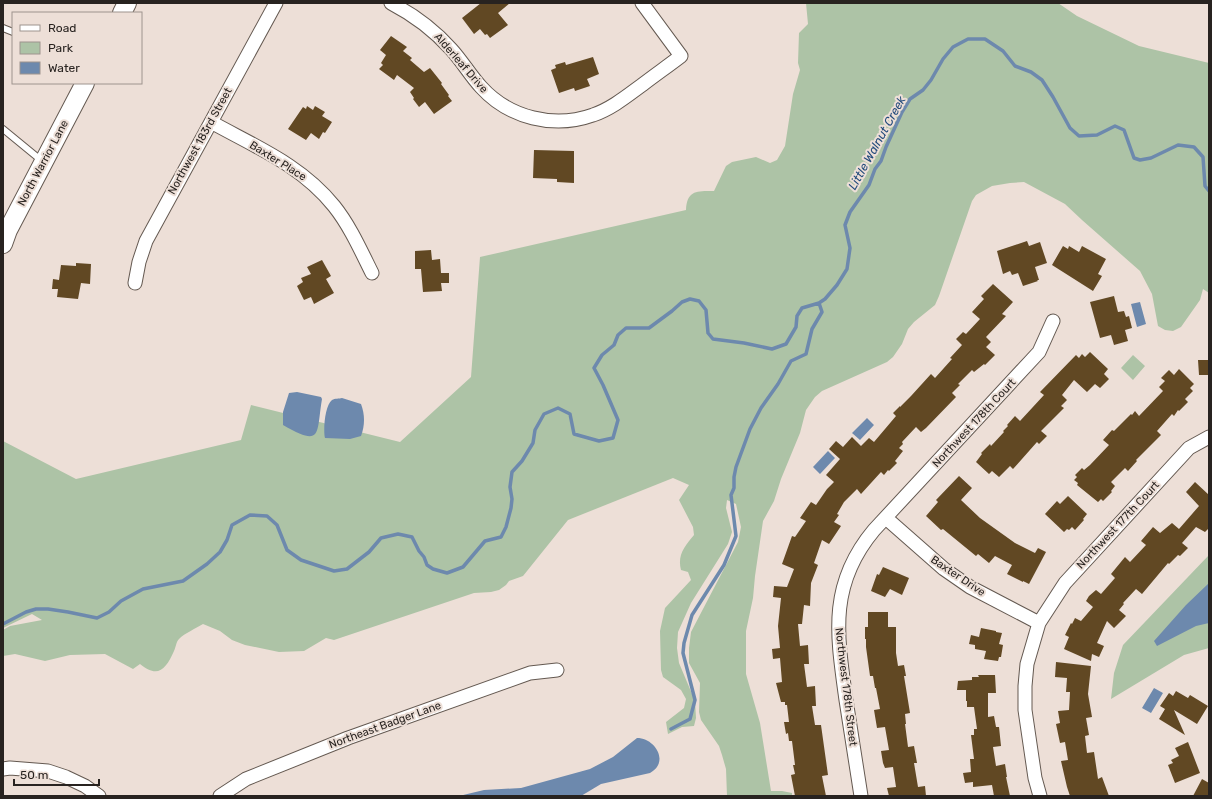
<svg xmlns="http://www.w3.org/2000/svg" width="1212" height="799" viewBox="0 0 1212 799" font-family="Rubik,sans-serif">
<style>
.green{fill:#adc3a6}
.water{fill:#6d89ad}
.lines{fill:none;stroke-linecap:round;stroke-linejoin:round}
.stream{stroke:#6d89ad;stroke-width:3.5}
.building{fill:#614823}
.lane-casing{stroke:#645951;stroke-width:8}
.street-casing{stroke:#645951;stroke-width:15}
.secondary-casing{stroke:#645951;stroke-width:20}
.lane{stroke:#fff;stroke-width:6}
.street{stroke:#fff;stroke-width:13}
.secondary{stroke:#fff;stroke-width:18}
.labels{text-anchor:middle;dominant-baseline:central;stroke-width:4;stroke-linejoin:round;paint-order:stroke}
.street-label{font-size:11px;fill:#282320;stroke:#eddfd7}
.water-label{font-size:12px;font-style:italic;fill:#234b7c;stroke:#eddfd7}
</style>
<rect width="100%" height="100%" fill="#eddfd7"/>
<path class="green" d="M806,3h252l19,13 62,30 70,17v230l-6,-4 -3,11 -19,27 -8,4 -8,-1 -7,-4 -6,-32 -12,-23 -58,-51 -17,-16 -41,-22 -14,1 -18,3 -16,9 -4,6 -33,95 -4,9 -21,17 -6,7 -6,15 -9,13 -6,5 -65,29 -7,6 -9,13 -6,23 -19,46 -7,22 -11,20 -8,55 -2,22 -7,33v43l14,49 11,68h11l10,2v3h-65l-1,-27 -4,-14 -3,-9 -18,-26 -2,-8 1,-29 -11,-20v-15l2,-16 47,-90 3,-15 -5,-23 -9,-4 -1,8 6,24 -4,12 -37,59 -13,29 -1,16 2,15 16,38 1,17 -2,8 -12,1 -14,7 -2,-12 18,-14 2,-9 -5,-9 -18,-13 -2,-7 -1,-39 5,-23 26,-28 -3,-8 -7,-2c-4,-15 4,-24 13,-35l-1,-8 -14,-27 10,-15 -16,-7 -105,42 -45,56 -14,5 -3,4 -7,5 -8,2 -17,1 -140,47 -8,-2 -22,13 -25,1 -34,-7 -13,-5 -12,-9 -17,-7c-8,5 -18,9 -24,15 -3,3 -3,8 -5,12 -8,18 -16,28 -34,13l-7,5 -28,-15 -35,1 -25,6 -30,-7 -12,2v-26l7,-4 32,-6 -10,-6 -29,14v-187l73,38 165,-39 10,-35 149,37 71,-65 9,-120 206,-47c1,-20 11,-19 28,-19l12,-25 6,-4 24,-5 14,6 7,-3 8,-14 8,-52 7,-24 -2,-7 1,-30 9,-9z
M1133,355l12,11 -12,14 -12,-12z
M1209,555v93l-25,7 -73,44 3,-26 9,-28z"/>
<path class="water" d="M1140,302l6,22 -9,3 -6,-23z
M297,392l24,5 1,2c-6,35 1,49 -39,26v-13l6,-19z
M342,398l19,6c4,11 4,21 0,32l-11,3 -25,-1c-2,-8 0,-33 7,-38 3,-2 7,-1 10,-2z
M867,418l7,7 -14,15 -8,-7z
M828,451l7,7 -15,16 -7,-7z
M1209,583v40l-13,3 -39,20 -3,-5 32,-36z
M1154,688l9,5 -12,20 -9,-5z
M637,738c18,0 33,24 13,35l-49,11 -20,12h-122l25,-6 37,-2 69,-19 23,-12z"/>
<g class="lines">
<path class="stream" d="M3,624l23,-12 10,-3h12l20,3 29,6 12,-6 12,-11 22,-12 40,-8 24,-17 13,-12 7,-12 5,-15 18,-10 17,1 10,9 10,25 14,10 33,11 13,-2 22,-17 12,-14 17,-4 14,3 7,14 5,6 3,8 6,4 14,4 16,-6 22,-26 16,-4 5,-10 5,-19 1,-9 -2,-12 2,-15 10,-11 11,-18 2,-13 9,-16 14,-6 12,6 4,20 25,7 14,-3 5,-18 -15,-35 -9,-17 8,-13 12,-10 4,-10 8,-7h23l23,-17 10,-9 8,-3 9,2 7,9 2,23 5,6 31,4 28,6 14,-5 10,-17 1,-11 5,-8 17,-5 6,-4 12,-14 10,-16 3,-21 -5,-23 5,-13 19,-27 6,-16 6,-8 5,-14 16,-35 8,-13 13,-9 8,-10 12,-21 10,-12 15,-8h17l18,12 12,15 16,6 11,8 11,17 17,31 9,8 18,-1 18,-9 9,4 10,28 6,2 11,-2 27,-13 16,2 9,10 2,29 4,5
M671,729l19,-10 5,-19 -12,-47 1,-10 8,-28 32,-50 12,-29 -5,-41 3,-7v-11l2,-10 14,-38 11,-21 17,-24 13,-23 15,-7 6,-25 10,-17 -3,-9"/>
</g>
<path class="building" d="M481,3h29l-12,10 10,12 -18,13 -3,-4 -2,1 -5,-6 -6,5 -12,-16z
M391,36l16,11 -4,4 9,7 -2,2 14,12 6,-4 12,15 -1,1 8,11 -1,1 4,5 -18,13 -9,-12 -6,5 -6,-8 1,-1 -4,-6 4,-4 -17,-13 -3,5 -15,-11 4,-4 -2,-2 5,-8 -6,-5z
M593,57l6,17 -12,5 3,7 -15,5 -1,-3 -15,5 -8,-23 5,-2 -1,-3 10,-3 1,3z
M307,106l6,4 2,-4 10,6 -3,4 10,6 -7,11 -2,-1 -4,7 -8,-6 -5,7 -18,-11 15,-22 3,2z
M534,150l40,1v32l-17,-1v-3l-24,-1z
M1027,241l2,5 11,-4 7,21 -12,4 4,13h-2l1,1 -15,5 -5,-13 -6,2 -2,-4 -7,3 -6,-23z
M1063,246l5,3 1,-3 10,6 3,-6 24,13 -8,15 4,2 -9,15 -41,-26z
M431,250l1,10 8,-1 1,14h8v10h-8l1,8 -19,1 -2,-23h-6v-18z
M322,260l9,16 -5,3 8,14 -20,11 -3,-7 -7,3 -7,-14 6,-4 -2,-4 10,-4 -4,-7z
M76,263l15,1 -1,20 -9,-1 -3,16 -21,-2 1,-8h-6l1,-10 6,1 2,-15 15,1z
M993,284l20,18 -11,12 4,2 -20,21 5,5 -5,5 9,8 -10,10 -1,-1 -10,8 -2,-2 -14,14 2,1 -8,8 4,4 -30,31 -5,4 -5,-5 -14,15 1,2 -4,4 4,3 -8,10 2,2 -8,8 -1,-1 -4,5 -3,-3 -20,22 -4,-5 -13,13 -7,12 2,1 -5,7 7,4 -12,18 -7,-4 -8,23 4,2 -7,18 -1,23 -6,-1 -2,19h-4l2,22 8,-1 1,19h-5l3,23 8,-1 1,20h-4l3,19h6l7,50 -6,1 4,20h-31l-4,-21 4,-1 -2,-9h2l-3,-24h-3l-1,-8 -2,1 -2,-12h5l-2,-17h-2v-3h-4l-5,-19 6,-1 -2,-24 -7,1 -1,-10 8,-1 -2,-22 3,-28 -8,-1 1,-11 13,1 7,-18 -12,-5 10,-28 3,1 11,-16 -6,-3 11,-16 5,3 11,-16 7,-7 -8,-7 14,-16 -11,-10 7,-8 7,6 9,-10 9,9 8,-8 5,4 22,-26 -3,-3 7,-7v1l11,-11 20,-22 4,4 17,-19 -2,-1 12,-13 -6,-6 7,-7 3,2 14,-15 -8,-7 12,-13 -3,-3z
M1114,296l4,16 6,-1 2,6 3,-1 3,12 -7,2 3,11 -14,4 -3,-10 -11,3 -10,-36z
M1090,352l18,17 -4,5 5,5 -9,9 -5,-4 -8,8 -13,-12 -12,15 5,5 -6,6 3,2 -23,23 6,5 -8,8 -2,-2 -24,27 -3,-3 -11,11 -7,-6 -3,3 -13,-12 6,-8 -1,-1 9,-9 1,2 13,-14 -1,-1 5,-5 -1,-1 8,-9 5,5 24,-26 -4,-3 36,-37 3,3 3,-4 3,3z
M1198,360h11v15h-10z
M1179,369l15,15 -4,4 3,3 -8,8 3,3 -9,9 -1,-1 -4,6 -2,-2 -15,17 4,4 -25,25 1,1 -9,10 -3,-3 -14,14 4,4 -4,5 1,1 -9,9 -2,-2 -3,3 -21,-17 1,-2 -4,-3 3,-3 -2,-2 7,-7 2,2 6,-5 19,-20 -6,-5 9,-10 2,1 17,-17 1,1 3,-4 4,5 24,-25 -4,-4 6,-6 -4,-3 8,-8 5,5z
M959,476l13,12 -11,12 19,18 35,25 20,10 3,-5 8,4 -17,32 -6,-3v1l-16,-8 5,-9 -17,-9 -6,7 -11,-9 -2,2 -33,-27 -2,1 -15,-14 12,-14 -2,-2z
M1195,482l14,13v33l-4,4 -9,-5 -14,16 6,5 -8,8 -2,-1 -9,9 -1,-1 -26,31 -6,-5 -13,14 1,1 -5,6 7,6 -12,12 -7,-7 -10,22 7,3 -5,11 -7,-3 -1,7 -27,-12 5,-12 -4,-2 6,-12 1,1 3,-6 6,3 12,-14 -7,-6 3,-5 7,-6 5,4 14,-16 -4,-4 14,-17 5,5 16,-17 -5,-4 12,-14 7,6 12,-10 7,6 20,-23 -13,-14z
M1068,496l19,18 -4,5 1,1 -9,10 -3,-3 -3,3 -2,-1 -3,3 -19,-18 12,-13 3,3z
M883,567l26,11 -7,17 -12,-6 -5,8 -14,-6 6,-17 2,1z
M868,612h20v15h8v26l2,13 6,-1 2,11h-2l6,37 -5,1 1,10h-1l3,23 6,-1 3,17h-3l4,24 7,-1 1,10h-37l-2,-8 9,-1 -3,-20 -8,1 -2,-5 -2,-12 8,-1 -4,-23 -8,1 -3,-18 6,-1 -4,-21h-1l-2,-12h-3l-4,-29v-8h-1v-12h3z
M981,628l15,3v1l6,1 -3,11 4,1 -2,12h-2l-1,4 -14,-2 2,-8 -11,-2v-4l-6,-1 2,-9 8,2z
M1056,662l35,4 -3,28 4,23 -6,1 3,17 -4,1 2,17 7,-1 4,27 4,-2 7,19h-39l-3,-9 -6,-26 7,-1 -3,-18 -5,1 -4,-19 4,-1 -2,-12 11,-1 1,-18h-4l1,-14 -12,-1z
M978,675h17l1,18h-8v24l6,-1 2,11h3l2,19 -8,1 3,19 9,-2 2,13h-1l4,19h-16l-2,-11 -19,2v-5l-8,1 -2,-10 8,-1 -1,-13h4l-3,-24h3v-6h3l-3,-22h-7v-6h-1v-11h-9l1,-9 14,-1v-3h7z
M1176,691l12,7 2,-3 18,11 -11,18 -23,-14 11,25 -26,-16 6,-10 -5,-3 9,-13 4,3z
M1188,742l12,31 -25,10 -7,-18 5,-2 -2,-3 8,-4 -4,-8z
M1202,779l7,4v13h-16z"/>
<g class="lines">
<defs>
<path id="lane" d="M3,28l10,4
M3,129l39,32"/>
<path id="street" d="M391,3c23,12 43,27 60,46 11,12 19,26 30,38 28,31 73,42 112,28 18,-6 34,-19 49,-30 13,-10 26,-19 39,-29l-39,-53
M211,122c45,25 90,43 123,84 16,20 27,45 38,67
M135,283l4,-21 7,-21 130,-238
M886,518l58,51 26,18 69,36
M3,769l7,-1 38,3 18,6 19,9 14,10
M220,796l26,-17 102,-41 182,-65 27,-3
M861,796c-5,-32 -10,-64 -15,-96 -9,-65 -18,-115 28,-170l165,-178 14,-31
M1040,796l-5,-18 -10,-68v-24l2,-22 12,-41 26,-40 124,-135 20,-11"/>
<path id="secondary" d="M122,13l5,-10
M3,244l5,-14 77,-147"/>
</defs>
<use href="#lane" class="lane-casing"/>
<use href="#street" class="street-casing"/>
<use href="#secondary" class="secondary-casing"/>
<use href="#lane" class="lane"/>
<use href="#street" class="street"/>
<use href="#secondary" class="secondary"/>
</g>
<g class="labels">
<g class="street-label">
<text transform="translate(461 63) rotate(49)">Alderleaf Drive</text>
<text transform="translate(200 141) rotate(-61)">Northwest 183rd Street</text>
<text transform="translate(278 161) rotate(32)">Baxter Place</text>
<text transform="translate(43 163) rotate(-62)">North Warrior Lane</text>
<text transform="translate(974 423) rotate(-47)">Northwest 178th Court</text>
<text transform="translate(1118 525) rotate(-47)">Northwest 177th Court</text>
<text transform="translate(958 576) rotate(34)">Baxter Drive</text>
<text transform="translate(846 687) rotate(83)">Northwest 178th Street</text>
<text transform="translate(385 725) rotate(-20)">Northeast Badger Lane</text>
</g>
<g class="water-label">
<text transform="translate(877 143) rotate(-61)">Little Walnut Creek</text>
</g>
</g>
<rect width="1212" height="799" fill="none" stroke="#282320" stroke-width="8"/>
<rect x="12" y="12" width="130" height="72" fill="#eddfd7" stroke="#9e948e"/>
<rect x="20" y="25" width="20" height="6" fill="#ffffff" stroke="#9e948e"/>
<text x="48" y="32" font-size="12" fill="#282320">Road</text>
<rect x="20" y="42" width="20" height="12" fill="#adc3a6" stroke="#9e948e"/>
<text x="48" y="52" font-size="12" fill="#282320">Park</text>
<rect x="20" y="62" width="20" height="12" fill="#6d89ad" stroke="#9e948e"/>
<text x="48" y="72" font-size="12" fill="#282320">Water</text>
<path d="M14 779v6h85v-6" fill="none" stroke="#282320" stroke-width="2"/>
<text x="20" y="779" font-size="12" fill="#282320" stroke="#eddfd7" stroke-width="3" paint-order="stroke">50 m</text>
</svg>
